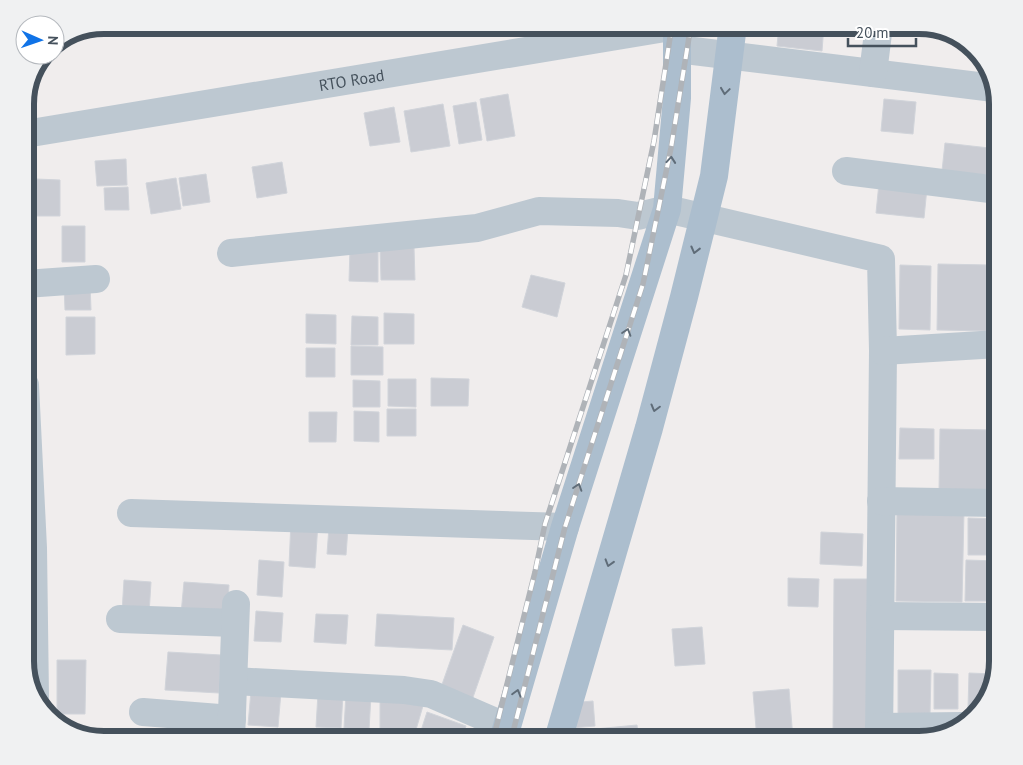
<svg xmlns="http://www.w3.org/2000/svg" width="1023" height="765" viewBox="0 0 1023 765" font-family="'PT Sans',sans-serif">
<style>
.building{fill:#caccd3;stroke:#d1d4da}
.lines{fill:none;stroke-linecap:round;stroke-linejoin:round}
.minor{stroke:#bdc8d1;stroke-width:28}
.major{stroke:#acbece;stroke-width:28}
.rail-casing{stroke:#afb3b8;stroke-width:5.5}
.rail{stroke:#fff;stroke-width:4;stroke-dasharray:11;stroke-linecap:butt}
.oneway{stroke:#5f6c78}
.labels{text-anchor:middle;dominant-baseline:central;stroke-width:4;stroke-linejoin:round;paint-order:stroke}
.street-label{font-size:16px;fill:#45515c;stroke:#fff}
.rim{fill:none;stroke:#45515c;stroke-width:6}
</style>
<rect width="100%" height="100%" fill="#f0eded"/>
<path class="building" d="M175,25h51v1l-51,4z
M779,25h45l-2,26 -45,-5z
M971,45l7,9h-8z
M508,94l7,42 -28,5 -7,-42z
M884,99l32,3 -3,32 -32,-3z
M476,102l6,38 -23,4 -6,-38z
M443,104l7,42 -39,6 -7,-41z
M394,107l6,35 -30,4 -6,-33z
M945,143l53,6v27l-56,-5z
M126,159l1,26 -30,1 -2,-25z
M282,162l5,31 -30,5 -5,-31z
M206,174l4,28 -27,4 -4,-28z
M176,178l5,31 -30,5 -5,-31z
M36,179l24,1v36h-25z
M879,183l48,5 -3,30 -48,-5z
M128,187l1,23h-24l-1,-22z
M62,226h23v36h-23z
M414,247l1,33h-34l-1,-32z
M350,248l28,1v33l-29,-1z
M938,264l52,1 -1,66 -52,-1z
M900,265l31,1 -1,64 -31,-1z
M531,275l34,8 -8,34 -35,-10z
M90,284l1,26h-26l-1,-25z
M384,313l30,1v30h-30z
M306,314l30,1v29l-30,-1z
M352,316l26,1v28h-27z
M66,317h29v37l-29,1z
M351,346l32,1v28h-32z
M306,348h29v29h-29z
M431,378l38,1 -1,27h-37z
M388,379h28v28l-28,-1z
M353,380l27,1v26h-27z
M387,409h29v27h-29z
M354,411l25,1v30l-25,-1z
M309,412h28l-1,30h-27z
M900,428l34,1v30h-35z
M940,429l52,1 -1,61h-52z
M897,510l67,1 -2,91 -66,-1z
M968,518l30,1v36h-30z
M291,521l27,2 -3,45 -26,-2z
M329,527l19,1 -2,27 -19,-1z
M821,532l42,2 -1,32 -42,-2z
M259,560l25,2 -2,35 -25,-2z
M966,560l32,1v40h-33z
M788,578l31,1 -1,28 -30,-1z
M834,579h34l-2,152h-33z
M124,580l27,2 -2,32 -27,-2z
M184,582l45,3 -2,32 -46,-3z
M256,611l27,2 -2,29 -27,-1z
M316,614l32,1 -2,29 -32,-2z
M377,614l77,4 -2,32 -77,-4z
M463,625l31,12 -23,66 -32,-10z
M702,627l3,37 -30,2 -3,-37z
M168,652l53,3 -2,38 -54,-3z
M57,660h29l-1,54h-28z
M898,670h33l-1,45h-32z
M934,673l24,1v35h-24z
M969,673l25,1 -12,34h-14z
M789,689l4,50 -36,1 -4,-48z
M251,691l30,1 -3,35 -30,-2z
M318,693l25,1 -2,34 -25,-1z
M346,694l25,1 -2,35 -25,-2z
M380,699h45l-12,41 -33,-1z
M593,701l2,25 -24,2 -1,-25z
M427,712l39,14 -5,14h-43z
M492,722l62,18h-68z
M637,725l2,15h-65v-9z
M63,726h16l1,6z
M251,729l28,2v9h-29z
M346,733l30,2v5h-30z
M318,734l24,2v4h-24z
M703,737h27v3h-27z"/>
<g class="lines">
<g class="minor">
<path d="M677,49l317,39"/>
<path d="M873,73l6,-48"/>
<path id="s1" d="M25,134l652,-108"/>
<path d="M846,171l152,19"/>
<path d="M231,253l246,-25 62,-17 79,2 20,3 29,-7 214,50 2,92 -4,389"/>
<path d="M25,284l71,-5"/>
<path d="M883,351l115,-7"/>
<path d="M25,385l8,163 2,150"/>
<path d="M881,501l117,2"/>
<path d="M131,513l434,14"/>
<path d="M880,616l118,1"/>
<path d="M120,619l115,4"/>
<path d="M234,681l170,9 27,4 67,29"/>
<path d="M143,712l89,7"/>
<path d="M879,727l83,-1"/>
<path d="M231,740l5,-136"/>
</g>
<path class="major" d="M503,740l62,-213 102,-318 10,-111v-73
M558,740l91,-312 35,-131 30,-121 19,-151"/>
<defs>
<path id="rail" d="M493,740l42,-168 10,-48 81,-249 28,-134 18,-116
M511,740l54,-213 78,-243 28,-136 20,-123"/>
</defs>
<use href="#rail" class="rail-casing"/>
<use href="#rail" class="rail"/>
</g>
<defs><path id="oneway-chevron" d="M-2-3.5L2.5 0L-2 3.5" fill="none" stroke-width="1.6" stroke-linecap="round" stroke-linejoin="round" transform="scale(1.25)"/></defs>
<g class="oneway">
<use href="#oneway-chevron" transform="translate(725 91) rotate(98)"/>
<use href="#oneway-chevron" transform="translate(671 160) rotate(-85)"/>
<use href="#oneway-chevron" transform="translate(695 250) rotate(104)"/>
<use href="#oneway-chevron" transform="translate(627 332) rotate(-72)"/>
<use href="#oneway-chevron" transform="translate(655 408) rotate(105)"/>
<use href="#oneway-chevron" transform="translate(578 487) rotate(-72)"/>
<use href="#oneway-chevron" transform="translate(609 563) rotate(107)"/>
<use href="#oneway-chevron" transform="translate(517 693) rotate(-74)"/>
</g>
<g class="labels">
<g class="street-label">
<text stroke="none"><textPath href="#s1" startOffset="331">RTO Road</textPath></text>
</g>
</g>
<path d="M0 0H1023V765H0ZM104 34H919A70 70 0 0 1 989 104V661A70 70 0 0 1 919 731H104A70 70 0 0 1 34 661V104A70 70 0 0 1 104 34Z" fill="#f0f1f2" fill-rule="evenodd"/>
<path class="rim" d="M104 34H919A70 70 0 0 1 989 104V661A70 70 0 0 1 919 731H104A70 70 0 0 1 34 661V104A70 70 0 0 1 104 34Z"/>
<g transform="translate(40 40) rotate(92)"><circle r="24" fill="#ffffff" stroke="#b5b9be"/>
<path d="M0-4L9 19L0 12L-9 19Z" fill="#1073e7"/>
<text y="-8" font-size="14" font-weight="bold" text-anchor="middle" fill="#45515c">N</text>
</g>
<path d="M848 38v8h68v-8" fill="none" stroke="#45515c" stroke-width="2.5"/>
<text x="856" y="38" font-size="15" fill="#45515c" stroke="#ffffff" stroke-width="4" paint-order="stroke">20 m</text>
</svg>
